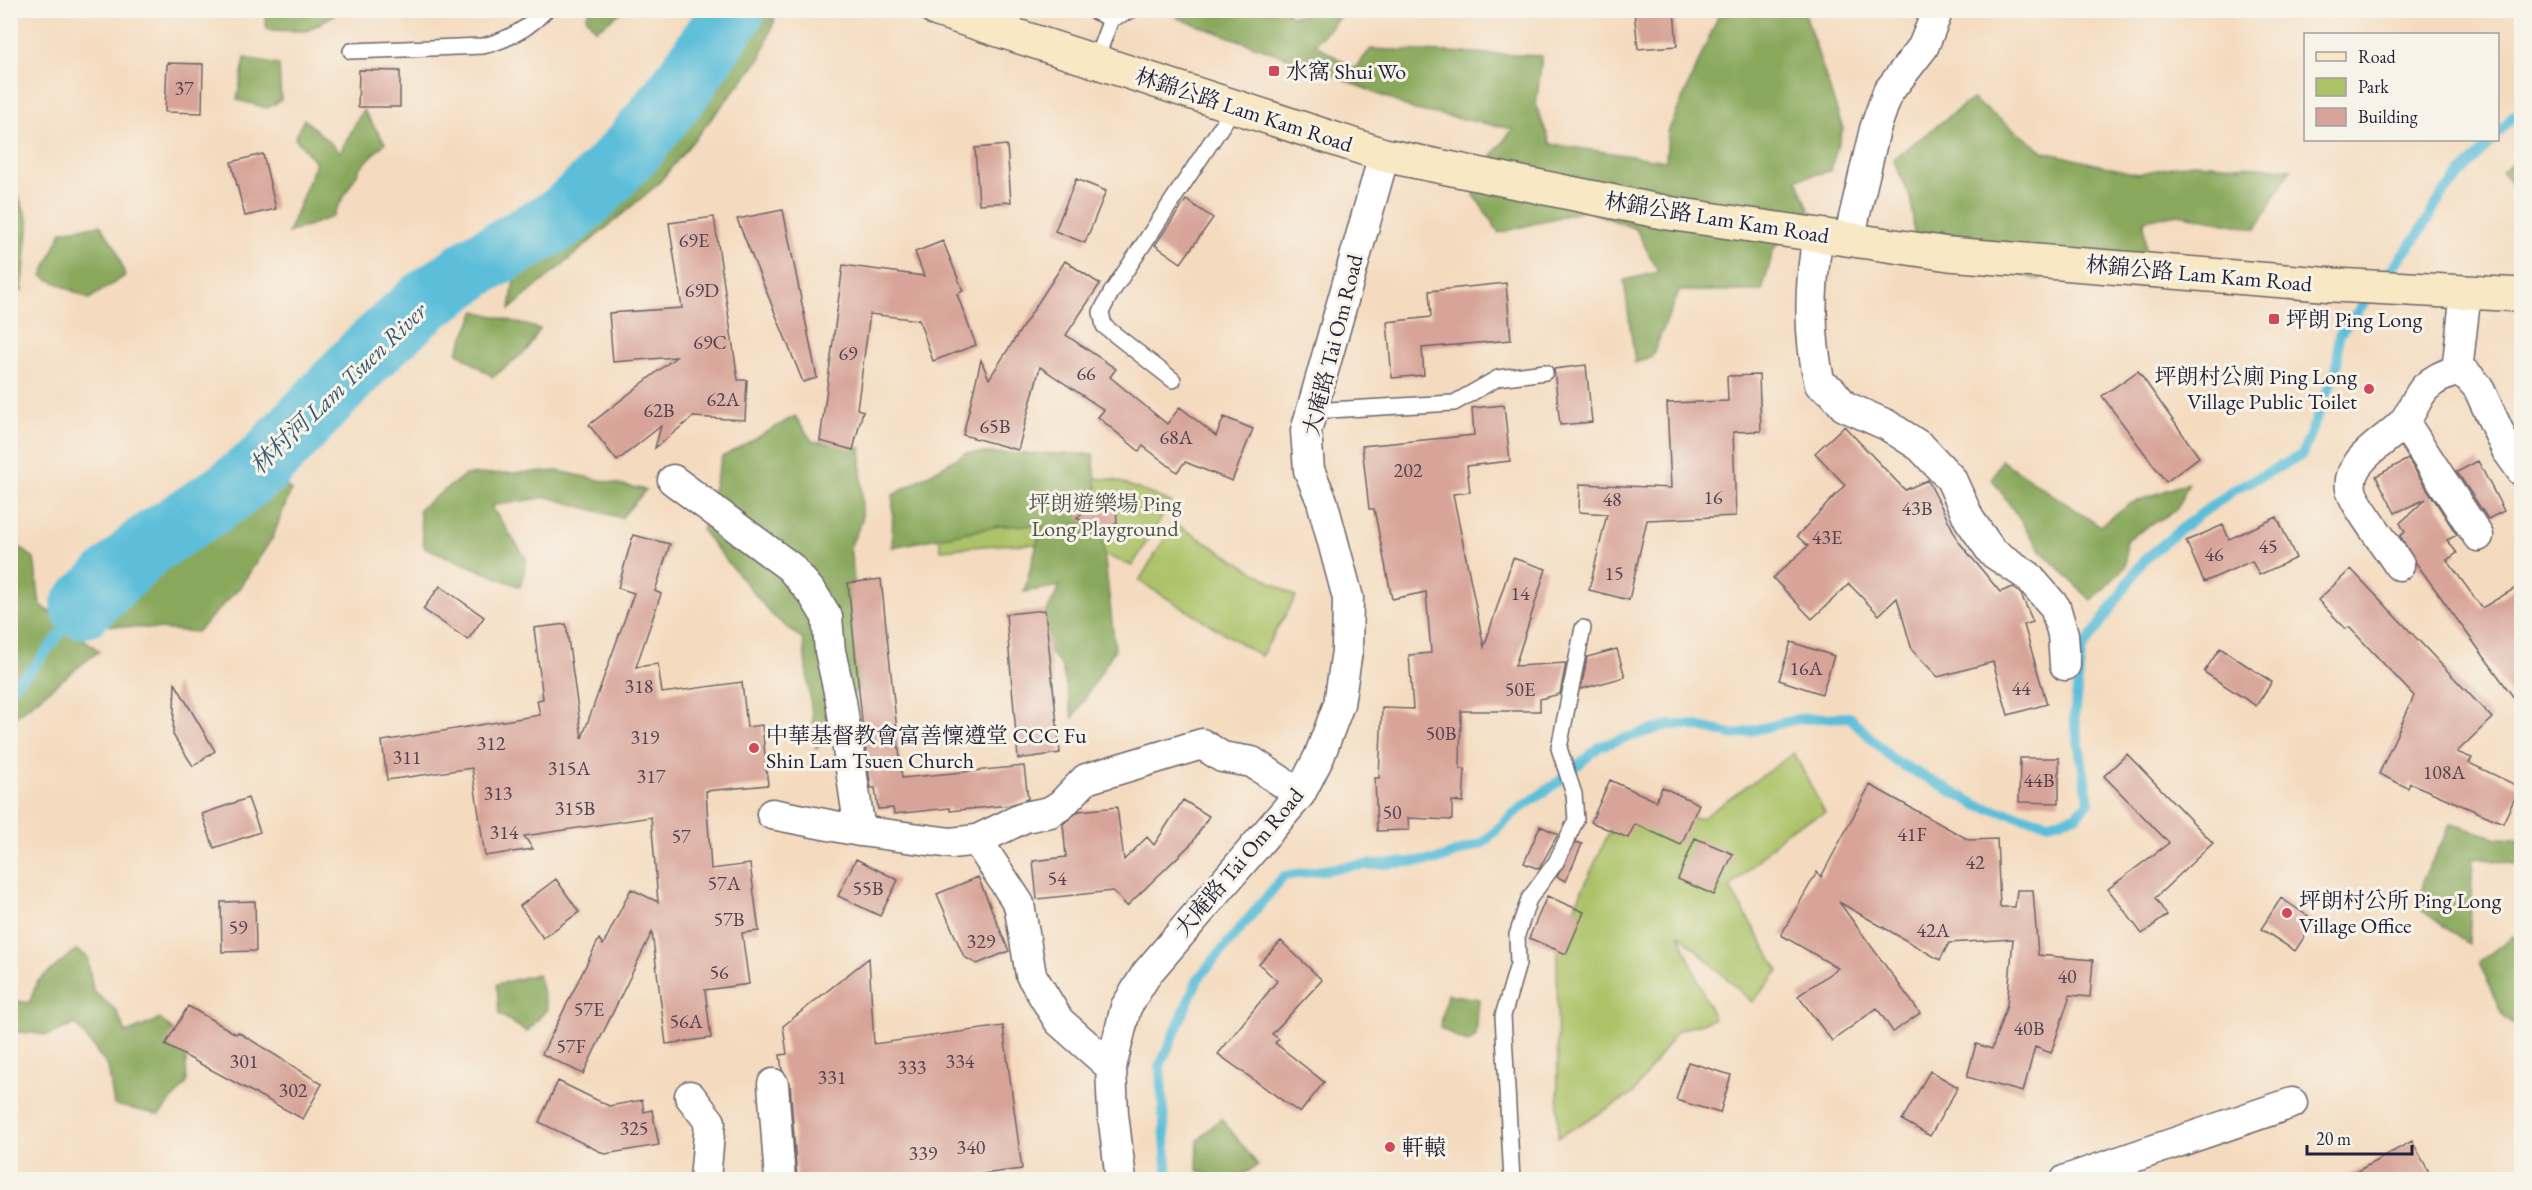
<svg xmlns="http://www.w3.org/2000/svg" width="2532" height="1190" viewBox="0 0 2532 1190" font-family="'EB Garamond','Noto Serif TC',serif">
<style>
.green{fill:#acc267;stroke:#677251;stroke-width:1.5}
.forest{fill:#89a85c;stroke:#56654c;stroke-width:1.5}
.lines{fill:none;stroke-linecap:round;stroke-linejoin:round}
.stream{stroke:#5bbed9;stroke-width:10}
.river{stroke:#5bbed9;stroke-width:63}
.building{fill:#d8a499}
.service-casing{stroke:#6c6369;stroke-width:18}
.minor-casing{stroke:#6c6369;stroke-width:33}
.secondary-casing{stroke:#6c6369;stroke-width:36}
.service{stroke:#fff;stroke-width:15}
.minor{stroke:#fff;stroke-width:30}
.secondary{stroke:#f8e8c3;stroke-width:33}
.poi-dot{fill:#d1495b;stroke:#f7f3e8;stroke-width:2}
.labels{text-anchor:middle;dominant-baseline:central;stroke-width:6;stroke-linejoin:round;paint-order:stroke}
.number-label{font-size:20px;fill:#504252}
.poi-label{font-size:22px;fill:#22223b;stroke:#f7f3e8;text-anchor:start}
.street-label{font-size:22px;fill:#22223b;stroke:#f7f3e8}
.park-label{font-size:22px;fill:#4b5248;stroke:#f7f3e8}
.water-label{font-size:24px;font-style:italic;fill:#365972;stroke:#f7f3e8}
</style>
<rect width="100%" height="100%" fill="#f7f3e8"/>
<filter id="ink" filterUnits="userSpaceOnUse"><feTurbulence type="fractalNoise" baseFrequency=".0167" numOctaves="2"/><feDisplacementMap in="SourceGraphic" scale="12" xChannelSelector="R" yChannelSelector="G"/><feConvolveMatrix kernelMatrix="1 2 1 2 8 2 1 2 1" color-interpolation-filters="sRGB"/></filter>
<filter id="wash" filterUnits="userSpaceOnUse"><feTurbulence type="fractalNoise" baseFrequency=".008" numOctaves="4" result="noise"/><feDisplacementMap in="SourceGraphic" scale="24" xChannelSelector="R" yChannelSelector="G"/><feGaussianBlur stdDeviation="1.35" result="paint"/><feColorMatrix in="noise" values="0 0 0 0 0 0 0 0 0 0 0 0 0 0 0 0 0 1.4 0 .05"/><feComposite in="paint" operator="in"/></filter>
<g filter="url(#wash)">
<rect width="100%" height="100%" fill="#f4dbbf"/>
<path class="green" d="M1062,475l53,5 56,22 -39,64c-62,-29 -124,-23 -191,-16l-9,-58z
M1174,523l122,74 -35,59 -122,-75z
M1794,753l31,60 -36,16 -59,59 49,83 -27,31 -73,-68 35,85 -37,12 -44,63 -75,43 -1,-192 59,-128 86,1z"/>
<path class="forest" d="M1183,10l104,1 4,5 32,-5h22l-30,33 39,25 17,-20 171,7 -6,50 15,38 115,17 2,-29 50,-115 -3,-6h89l39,118 -13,42 -33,8 16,40 -39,29 -12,43h-83l-27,65 -17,7 -11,-83 34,-8 -22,-43 -50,-19 -87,23 -25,-38 13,-33 26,-33 -98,-19 -91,-39 -147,-53z
M337,11v2l-30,18 -40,-1 -3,-19z
M589,11v-1l34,1 -27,19 -10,-13z
M755,11h7l13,8 -15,40 -102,125 -148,125 5,-36 64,-38 16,-26 87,-103z
M245,58l34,7 2,35 -14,8 -30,-8z
M1972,99l73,53 92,22 55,-11 99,6 -35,60 -78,-15 -34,6 2,38 5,28 -28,2 -35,-32 -51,24 -123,-43 -2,-36 -19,-42z
M363,110l22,33 -24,24 -29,50 -44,16 28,-70 -21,-25 9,-19 36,33z
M2521,155v43l-19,-26z
M11,178l18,44 -7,69h-11z
M100,225l16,23 9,28 -36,23 -47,-23 20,-45z
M476,311l64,18 -13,21 -34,27 -36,-25z
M795,416l17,25 49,7 1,73 -12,26 16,129 -50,73 -13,-109 -31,-25 -70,-84 20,-74z
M966,453l127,1 22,195 -42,69 -11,-51 -27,-32 25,-49 -36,6 18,-67 -43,1 -107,21 1,-52z
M2001,460l99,66 29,-22 60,-22 -13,28 -50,30v26l-34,35 -49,-48 -51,-74z
M558,471l88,19 -25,28 -73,-21 -57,9 36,54 -7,27 -96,-40 -5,-38 46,-34z
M272,476l19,14 -18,47 -33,50 -43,45 -96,-7 51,-45 64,-70z
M11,541l23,17 6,46 59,47 -88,69z
M2451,824l47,14 23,1v26l-48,-8 -4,87 -48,-34 2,-30z
M2513,936l8,1v93l-18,-13 -24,-55z
M76,950l11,6 6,35 23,19 10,23 34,-14 25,22 2,42 -28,32 -45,-10 -6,-38 -32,-43 -28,11 -25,-3 -12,1 -1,-33 19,3 9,-22z
M538,974l9,35 -20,23 -28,-18 -2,-30z
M1447,994l32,5 -3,37 -8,7 -28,-15z
M1221,1118l37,47c-26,17 -33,19 -61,5l1,-30z"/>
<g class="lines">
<path class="stream" d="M2498,133l16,-18 8,1
M2382,281l36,-46 24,-40 50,-55
M10,688l22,-19 50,-62
M1168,1180l-8,-114 38,-87 86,-103 66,-10 87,-6 46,-17 31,-30 44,-31 42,-36 68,-21h23l44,10 63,-16 51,-2 46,44 84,45 70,17 27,-7 13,-14 -15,-84 7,-66 62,-91 45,-38 46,-33 68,-35 35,-88 2,-32 33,-42"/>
<path class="river" d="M82,607l66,-62 78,-51 37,-29 105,-112 55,-50 54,-38 86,-48 31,-28 40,-42 45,-57 55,-80"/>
</g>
<g id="blocks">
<path class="building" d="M1634,10h40l3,36 -39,3z
M167,63l36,1 -1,49 -37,-1z
M359,70l41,1v36h-42z
M1007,145l4,57 -32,2 -4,-56z
M263,154l13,55 -31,7 -14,-54z
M1076,179l30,12 -21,52 -30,-12z
M1186,200l27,18 -32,45 -26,-18z
M783,210l34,168 -14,4 -66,-163z
M714,217l24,163h9l-2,40 -52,-3 -38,31 6,-22 -44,35 -28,-36 87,-68 -63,5 -4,-49 73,-5 -13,-85z
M943,241l20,50 -6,3 19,51 -43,16 -14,-41 -49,-6 -13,95 6,2 -10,39 -33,-9 23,-176 81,11 -9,-24z
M1065,261l35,23 -34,51 50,34 -6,8 57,47 13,-17 36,29 8,-19 29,12 -21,52 -47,-19 -8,10 -34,-26 -4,5 -41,-34 6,-7 -64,-43 -22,83 -55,-15 18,-75 8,19z
M1506,283l5,57 -89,8 2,27 -32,3 -5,-56 44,-5 -2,-26z
M1586,365l6,57 -32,3 -6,-56z
M2138,371l61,86 -33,25 -64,-86z
M1759,375l2,56 -28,1 3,84 -89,4 -18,80 -40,-10 18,-76 -28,-2 1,-28 91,4 -4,-85 61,-2 -1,-25z
M1504,405l6,56 -43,5 3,26 -17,2 31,153 29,-89 33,11 -31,97 51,-3 -6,31 -20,5v12h-79l-1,58h5l-2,33 -11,-1v19l-44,-2 1,12 -32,1 -2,-53h4l3,-70 31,1 -4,-54 22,-2 -5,-61 -34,7 -18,-90h-5l-7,-63 112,-11 -2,-27z
M1844,426l61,64 23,-10 31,62 41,50 13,-5 8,7 12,28 -9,3 23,79 -39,11 -15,-53 -55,15 -26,-27 -15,-52 -18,17 -30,-31 -37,35 -39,-41 35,-32 -11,-10 48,-51 -30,-32z
M2408,459l49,76 -10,5 10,13 -10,7 35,48 40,-24v125l-106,-146 -16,-27 5,-4 -5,-9 26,-24 -31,14 -19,-37z
M2478,461l26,50 -16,8 -31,-47z
M1102,499l14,8 1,16 -13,8 -28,-13z
M2277,517l19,41 -37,17 -7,-14 -48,21 -18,-41 37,-16 6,14z
M633,535l37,9 -15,47 6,3 -25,73 22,-3 4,29 80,-11 5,45 15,-2 6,60 -62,6 5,78 39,-5 9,67 -17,2 7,51 -44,6 6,48 -45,6 -14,-112 -69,142 -41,-20 57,-115 4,6 28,-56 27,13 -7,-85 -127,19 9,13 -48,7 -13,-88 -85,12 -5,-39 158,-26 -3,-15 6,-1 -9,-71 32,-4 16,114 52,-145 -16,-5z
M2351,569l141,149 -35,34 15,6 -3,5 51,24 -17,36 -93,-40 -2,5 -29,-14 35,-78 -65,-69 -3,2 -28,-29z
M881,579l21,199 122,-12 4,33 -18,6 -60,6v-3l-56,6 -1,-6 -15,1 -3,-21h-4l-7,-48 -16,-157z
M440,586l44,31 -16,23 -45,-31z
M1045,610l15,143 -42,6 -12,-145z
M1791,642l43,14 -12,38 -43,-14z
M2220,648l52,34 -16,24 -52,-34z
M1617,649l8,28 -44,12 6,-32z
M175,683l40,68 -22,15 -20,-31z
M2127,754l86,89 -58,55 12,17 -25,19 -34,-45 61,-46 -65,-67z
M2020,758h39v45l-40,-1z
M1610,780l46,21 6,-14 37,17 -18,41 -46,-21 -7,14 -37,-16z
M1870,785l99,55 28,-1 3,68h15l2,-17h16l5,65 55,5 -3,37 -20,-2 -19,58 -16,-6 -12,45 -56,-15 9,-33 16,5 15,-44 6,-66 -64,4 -9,17 -101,-58 81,111 -27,19 -16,-24 -45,33 -34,-45 40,-28 -57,-33 36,-63 4,5z
M248,798l12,34 -46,16 -12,-34z
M1183,800l26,16 -17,27 -65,63 -14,-15 -76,8 -4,-38 33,-4 -3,-33 16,-13 38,-4 7,53 23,-23 7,8z
M1540,826l18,8 -19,35 -15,-6z
M1695,838l38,16 -19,41 -36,-16z
M1576,842l6,2 -16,37 -9,-4z
M856,859l42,21 -18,36 -42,-20z
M978,877l31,74 -32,13 -13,-7 -27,-63z
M556,879l23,33 -36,26 -23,-32z
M1547,896l37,16 -18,42 -37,-16z
M2281,898l34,23 -20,30 -34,-22z
M255,901l1,50 -34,1 -1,-50z
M1281,941l41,39 -50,54 7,5 -4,4 49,39 -24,31 -82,-59 59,-73 -18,-17z
M869,958l5,86 129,-18 19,143 -82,10h-143l-7,-96 -8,-13 -2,-15 7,-1 -4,-28z
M188,1006l48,28 2,-2 84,52 -19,35 -138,-74z
M1688,1062l43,13 -11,38 -44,-13z
M1930,1071l28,16 -28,49 -28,-16z
M558,1081l51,25 33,-6 2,12 8,-2 7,35 -54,9 -66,-32z
M2412,1141l21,38h-90z"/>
</g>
</g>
<g filter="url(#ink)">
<use href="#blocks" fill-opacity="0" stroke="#6c6369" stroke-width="1.5"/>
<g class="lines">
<defs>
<path id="service" d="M1091,10l20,9
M351,51l132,-5c25,-6 45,-17 63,-36
M1095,62l16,-43 21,-9
M1173,380l-69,-54 -3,-14 10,-19 124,-187
M1311,411l143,-8 44,-25 47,-6
M1512,1180l-9,-164 15,-52 -1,-29 12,-36 27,-37 20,-42 -2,-26 -15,-46 24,-120"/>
<path id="minor" d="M1818,235c-8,48 -10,101 2,149l12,7 12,15 43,19 34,22 30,32 18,40 23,33 36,24 27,31 8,27 2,31
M1849,239l26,-110 13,-37 35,-45 15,-37
M2457,371l9,-80
M2404,422l74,114
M673,480l117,87 23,27 14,23 3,34 11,50 19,130
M2399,565c-9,-15 -47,-64 -48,-76 -5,-29 36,-48 52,-66 9,-10 13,-25 22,-35 9,-9 20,-14 32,-17l10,4 11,12 29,63 15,21
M772,814l88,17 91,12 26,-3 48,-23 25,-5 11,-7 25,-26 116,-35 20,13 30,5 48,32
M977,840l42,64 12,71 28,46 52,46
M773,1084l7,96
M690,1096l20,26 -5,58
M1121,1180l-8,-66 -2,-47 15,-60 21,-34 153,-179 19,-37 20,-53 8,-53 1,-53 -26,-97 -13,-31 -3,-39 78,-276
M2066,1180l226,-77"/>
<path id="secondary" d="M937,10l447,145 284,58 281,41 385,31 188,10"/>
</defs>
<use href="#service" class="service-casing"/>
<use href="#minor" class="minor-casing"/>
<use href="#secondary" class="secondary-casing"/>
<use href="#service" class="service"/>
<use href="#minor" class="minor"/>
<use href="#secondary" class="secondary"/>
</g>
</g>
<g class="poi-dot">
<rect x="1268" y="65" width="12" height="12" rx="3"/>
<rect x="2268" y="313" width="12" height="12" rx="3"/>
<circle cx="2369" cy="389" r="6"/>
<circle cx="754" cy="748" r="6"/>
<circle cx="2287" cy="913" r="6"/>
<circle cx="1390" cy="1147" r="6"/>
</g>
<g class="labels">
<g class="number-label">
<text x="184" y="88">37</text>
<text x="694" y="240">69E</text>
<text x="702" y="290">69D</text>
<text x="710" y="342">69C</text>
<text x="848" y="353">69</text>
<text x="1086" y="373">66</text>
<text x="723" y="399">62A</text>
<text x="659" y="410">62B</text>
<text x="995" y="426">65B</text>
<text x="1176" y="437">68A</text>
<text x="1408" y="470">202</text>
<text x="1713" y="497">16</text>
<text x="1612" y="499">48</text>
<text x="1917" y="508">43B</text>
<text x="1827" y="537">43E</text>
<text x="2268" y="546">45</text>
<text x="2214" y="554">46</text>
<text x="1614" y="573">15</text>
<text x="1520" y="593">14</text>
<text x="1806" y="668">16A</text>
<text x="639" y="686">318</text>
<text x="2021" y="688">44</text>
<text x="1520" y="689">50E</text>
<text x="1441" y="733">50B</text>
<text x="645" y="737">319</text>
<text x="491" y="743">312</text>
<text x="407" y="757">311</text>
<text x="569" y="768">315A</text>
<text x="2444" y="772">108A</text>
<text x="651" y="776">317</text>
<text x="2039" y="780">44B</text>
<text x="498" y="793">313</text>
<text x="575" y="808">315B</text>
<text x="1392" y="812">50</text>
<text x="504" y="832">314</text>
<text x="1912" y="834">41F</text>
<text x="681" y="836">57</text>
<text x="1975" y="862">42</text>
<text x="1057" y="878">54</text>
<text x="724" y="883">57A</text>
<text x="868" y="888">55B</text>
<text x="729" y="919">57B</text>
<text x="238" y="927">59</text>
<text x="1933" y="930">42A</text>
<text x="981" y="941">329</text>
<text x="719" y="972">56</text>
<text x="2067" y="976">40</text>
<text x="589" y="1009">57E</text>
<text x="686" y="1021">56A</text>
<text x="2029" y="1028">40B</text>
<text x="571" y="1046">57F</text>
<text x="244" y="1061">301</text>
<text x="960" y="1061">334</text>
<text x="912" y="1067">333</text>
<text x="832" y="1077">331</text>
<text x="293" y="1090">302</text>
<text x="634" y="1128">325</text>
<text x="971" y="1147">340</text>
<text x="923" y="1153">339</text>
</g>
<g class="poi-label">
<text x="1286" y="71">水窩 Shui Wo</text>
<text x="2286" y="319">坪朗 Ping Long</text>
<text x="2357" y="376" text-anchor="end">坪朗村公廁 Ping Long<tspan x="2357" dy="25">Village Public Toilet</tspan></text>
<text x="766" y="735">中華基督教會富善懍遵堂 CCC Fu<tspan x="766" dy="25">Shin Lam Tsuen Church</tspan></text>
<text x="2299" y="900">坪朗村公所 Ping Long<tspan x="2299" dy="25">Village Office</tspan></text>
<text x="1402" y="1147">軒轅</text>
</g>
<g class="street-label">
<text transform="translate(1244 110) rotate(18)">林錦公路 Lam Kam Road</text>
<text transform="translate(1717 218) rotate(9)">林錦公路 Lam Kam Road</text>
<text transform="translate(2199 274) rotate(5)">林錦公路 Lam Kam Road</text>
<text transform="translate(1333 345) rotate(-76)">大庵路 Tai Om Road</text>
<text transform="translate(1239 862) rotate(-50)">大庵路 Tai Om Road</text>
</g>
<g class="park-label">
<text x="1105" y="503">坪朗遊樂場 Ping<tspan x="1105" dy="25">Long Playground</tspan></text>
</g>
<g class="water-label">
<text transform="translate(338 388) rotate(-44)">林村河 Lam Tsuen River</text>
</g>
</g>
<rect width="2532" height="1190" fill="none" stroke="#f7f3e8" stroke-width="36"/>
<rect x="2304" y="33" width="195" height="108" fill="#f7f3e8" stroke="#a29fa3" stroke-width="1.5"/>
<rect x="2316" y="52" width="30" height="9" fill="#f8e8c3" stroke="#a29fa3" stroke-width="1.5"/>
<text x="2358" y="63" font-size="18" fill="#22223b">Road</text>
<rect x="2316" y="78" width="30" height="18" fill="#acc267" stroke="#a29fa3" stroke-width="1.5"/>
<text x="2358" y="93" font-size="18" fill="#22223b">Park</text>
<rect x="2316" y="108" width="30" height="18" fill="#d8a499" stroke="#a29fa3" stroke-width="1.5"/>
<text x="2358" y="123" font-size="18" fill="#22223b">Building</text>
<path d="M2307 1145v9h105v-9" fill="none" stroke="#22223b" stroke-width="3"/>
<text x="2316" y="1145" font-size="18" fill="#22223b" stroke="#f7f3e8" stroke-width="4.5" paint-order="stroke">20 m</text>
</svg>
